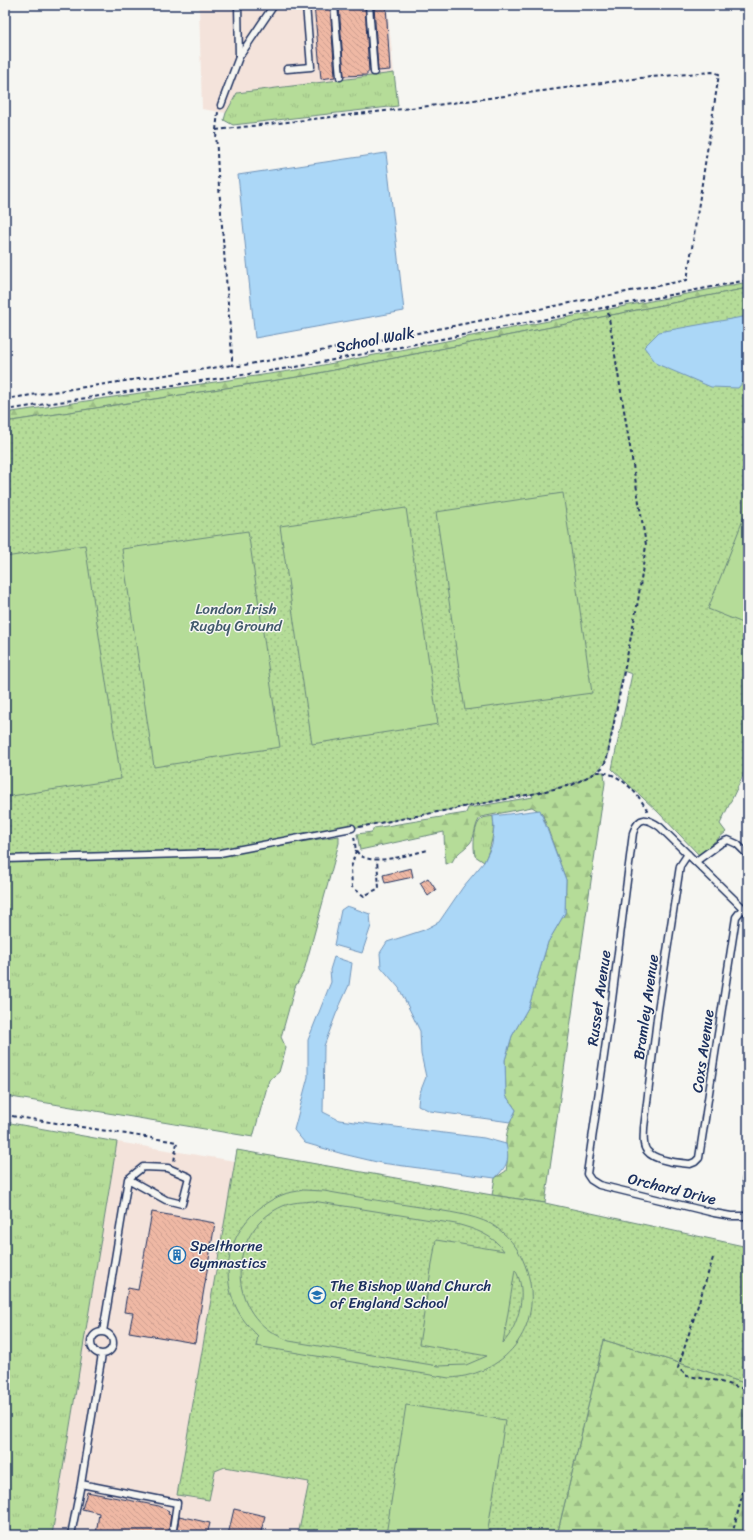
<svg xmlns="http://www.w3.org/2000/svg" width="753" height="1540" viewBox="0 0 753 1540" font-family="Sriracha,sans-serif">
<style>
.built{fill:#f4e3db}
.grass{fill:url(#grass-tufts);stroke:#68867b}
.forest{fill:url(#forest-firs);stroke:#68867b}
.park{fill:url(#park-dots);stroke:#68867b}
.pitch{fill:#b5dc98;stroke:#68867b;fill-rule:evenodd}
.water{fill:#abd7f7;stroke:#7194ba}
.building{fill:url(#building-back-hatch);stroke:#1b2f5e}
.lines{fill:none;stroke-linecap:round;stroke-linejoin:round}
.lane-casing{stroke:#1b2f5e;stroke-width:9}
.path{stroke:#1b2f5e;stroke-width:2;stroke-dasharray:4 3;stroke-linecap:butt}
.lane{stroke:#f6f6f2;stroke-width:6}
.labels{text-anchor:middle;dominant-baseline:central;stroke-width:3;stroke-linejoin:round;paint-order:stroke}
.street-label{font-size:15px;fill:#1b2f5e;stroke:#f6f6f2}
.park-label{font-size:15px;fill:#425a6c;stroke:#f6f6f2}
.poi-label{font-size:15px;fill:#1b2f5e;stroke:#f6f6f2;text-anchor:start}
</style>
<defs>
<pattern id="grass-tufts" width="24" height="20" patternUnits="userSpaceOnUse"><rect width="24" height="20" fill="#b5dc98"/><path d="M3 7l-1-3M5 7V3M7 7l1-3M15 17l-1-3M17 17v-4M19 17l1-3" fill="none" stroke="#9bbd85"/></pattern>
<pattern id="forest-firs" width="22" height="20" patternUnits="userSpaceOnUse"><rect width="22" height="20" fill="#b5dc98"/><path d="M5 1l3.5 6h-7zM16 11l3.5 6h-7z" fill="#9bbd85"/></pattern>
<pattern id="park-dots" width="8" height="8" patternUnits="userSpaceOnUse"><rect width="8" height="8" fill="#b5dc98"/><path d="M2 2h.1M6 6h.1" fill="none" stroke="#9bbd85" stroke-width="1.8" stroke-linecap="round"/></pattern>
<pattern id="building-back-hatch" width="6" height="6" patternUnits="userSpaceOnUse"><rect width="6" height="6" fill="#efb8a4"/><path d="M-1 5l2 2M0 0l6 6M5-1l2 2" fill="none" stroke="#cc9e90"/></pattern>
</defs>
<rect width="100%" height="100%" fill="#f6f6f2"/>
<filter id="ink" filterUnits="userSpaceOnUse"><feTurbulence type="fractalNoise" baseFrequency=".025" numOctaves="2"/><feDisplacementMap in="SourceGraphic" scale="8" xChannelSelector="R" yChannelSelector="G"/><feConvolveMatrix kernelMatrix="1 2 1 2 8 2 1 2 1" color-interpolation-filters="sRGB"/></filter>
<g filter="url(#ink)">
<path class="built" d="M199,5h188l7,68 -157,20 -11,20 -24,-4z
M117,1142l118,19 2,-11 318,56 -47,329h-456z"/>
<path class="grass" d="M394,73l4,33 -165,19 -9,-5 2,-7 11,-20z
M493,816c2,17 -2,31 -9,46l-9,-6c-2,-9 -2,-33 8,-38 2,-1 7,-1 10,-2z
M339,836v7l-35,128 -9,16 -14,50 5,11 -7,24 -10,8 -16,57 -248,-41v-235l200,-4z
M5,1122l112,20 -65,393h-47z"/>
<path class="forest" d="M748,282v6l-444,88 -299,46v-9l298,-44z
M597,772h7l1,11 -60,420 -53,-8 3,-17 11,-7c2,-12 1,-15 0,-26 -1,-12 5,-25 10,-35l-10,-14 -1,-36 7,-24 17,-30 19,-64 17,-29 1,-33 -24,-67 -10,-6 -51,10c-7,7 -5,19 -11,26 -6,7 -14,10 -18,19l-7,2 -1,-32 -84,18 -3,-16 15,-2 2,-4 92,-15 2,-5 65,-11 -1,-3 40,-9z
M604,1340l144,44v151h-191z"/>
<path class="park" d="M748,288v477l-28,59 6,8 -27,23 -41,-43 -46,-43 20,-95 -9,-3 -16,87c-12,25 -51,29 -75,36l-312,59 -215,6v-437l299,-46z
M237,1150l255,45 53,8 203,44v137l-144,-44 -47,195h-259l11,-53 -84,-15 -10,4 -6,29 -32,-5z"/>
<path class="pitch" d="M563,493l29,200 -127,17 -29,-198z
M748,507v118l-40,-16z
M406,508l32,216 -126,20 -32,-218z
M248,531l32,216 -126,20 -32,-218z
M85,545l36,234 -116,18v-240z
M303,1190l21,1c34,6 68,12 102,17 21,4 45,6 65,16 15,9 28,24 34,41 22,57 -16,110 -76,113l-193,-32 2,-10c-9,-9 -17,-18 -22,-29 -21,-45 2,-94 46,-112 6,-3 14,-3 21,-5zM313,1201l143,23c19,5 37,11 48,27l-68,-11 -17,104 68,12 -21,9 -28,1 -149,-25c-6,-3 -13,-6 -19,-10 -45,-31 -38,-103 13,-125 9,-4 20,-4 30,-5zM515,1270c13,20 4,56 -12,73z
M406,1405l99,15 -18,115h-101z"/>
<path class="water" d="M386,153l18,158 -149,27 -17,-163z
M748,316v60l-10,12 -27,-1 -54,-23 -13,-17 15,-15z
M540,810l26,70 -1,33 -17,29 -19,64 -17,30 -7,24 1,36 10,14 -6,12 -80,-11 -12,-6 1,-10 7,-18 -5,-23 -1,-23 -21,-43 -18,-21 -1,-14 7,-11 37,-12 15,-8 24,-35 21,-25 8,-17 2,-18 -1,-11z
M347,906l23,8 1,12 -9,27 -28,-8 7,-35z
M334,957l18,6 -3,22 -13,29 -12,32 -1,66 16,8 145,18 22,6c4,17 1,22 -11,34l-114,-15 -38,-9 -38,-11 -11,-13 14,-53v-37l23,-58 -1,-12z"/>
<path class="building" d="M314,5h16l5,72 -14,2z
M339,5h26l4,67h-2v3l-23,1z
M374,5h12l4,65 -12,1z
M411,868l2,9 -28,6 -2,-8z
M428,878l8,12 -8,6 -8,-13z
M152,1212l63,11 -20,120 -66,-11 4,-19 -9,-1 4,-24 10,2z
M87,1492l72,14 10,5 -1,3 3,1 -2,15 3,3 5,-2 2,-15 31,7 -3,12h-111l3,-22 -17,-4z
M234,1509l31,7 -5,19h-32z"/>
<g class="lines">
<defs>
<path id="lane" d="M334,5l6,72
M369,5l5,67
M239,57l35,-52
M287,69l24,-2 -5,-62
M221,105l18,-48 -1,-52
M688,854l-8,12 -22,144 -14,118c0,8 -2,17 3,23 8,10 31,12 43,13l5,-2 4,-4 37,-241 7,-9
M5,859l215,-6 132,-25
M695,862l26,-19 7,-3 9,4 11,11
M748,913l-88,-86c-13,-9 -21,-12 -27,6l-21,167 -25,174 4,6 8,5 115,28 17,3h17
M748,1165l-2,15 2,9
M103,1332l25,-153 15,-12 25,1 21,9 -7,27 -16,-4 -38,-21
M91 1343a11 11 0 1 1 22 0a11 11 0 1 1-22 0Z
M81,1484l21,-130
M71,1535l10,-51 96,19 -4,26"/>
</defs>
<use href="#lane" class="lane-casing"/>
<path class="path" d="M216,130l213,-24 211,-28 72,-6 7,2 -32,206 -285,56 -163,30 -7,-1v-10l-14,-181 -2,-44 2,-18
M607,306l39,239 -8,56 -31,157 -4,9 -6,5c22,-1 42,22 51,40
M5,399l227,-34
M5,410l291,-43 452,-87
M359,827l173,-33 40,-9 25,-13
M354,837c1,4 1,9 2,13 9,20 57,3 72,0
M356,850l-5,18 1,19 12,9 15,-8 -2,-28
M5,1115l172,27 -3,20
M713,1258l-35,110 9,8 27,4 34,10
M732,1535l16,-62"/>
<use href="#lane" class="lane"/>
</g>
</g>
<defs>
<symbol id="building-ring" viewBox="-11 -11 22 22"><circle r="9.5" fill="#f6f6f2" stroke="#1f6fb2" stroke-width="1.5"/><path d="M-4-6H4V6H1V3H-1V6H-4ZM-2.5-4.3h1.7v1.8h-1.7ZM.8-4.3h1.7v1.8H.8ZM-2.5-1h1.7V.8h-1.7ZM.8-1h1.7V.8H.8Z" fill="#1f6fb2"/></symbol>
<symbol id="school-ring" viewBox="-11 -11 22 22"><circle r="9.5" fill="#f6f6f2" stroke="#1f6fb2" stroke-width="1.5"/><path d="M0-5L7-2L0 1L-7-2ZM-4 1L0 2.5L4 1V4Q0 6-4 4Z" fill="#1f6fb2"/></symbol>
</defs>
<g fill-rule="evenodd">
<use href="#building-ring" x="167" y="1245" width="20" height="20"/>
<use href="#school-ring" x="307" y="1285" width="20" height="20"/>
</g>
<g class="labels">
<g class="street-label">
<text transform="translate(375 340) rotate(-11)">School Walk</text>
<text transform="translate(599 998) rotate(-82)">Russet Avenue</text>
<text transform="translate(646 1007) rotate(-82)">Bramley Avenue</text>
<text transform="translate(703 1051) rotate(-82)">Coxs Avenue</text>
<text transform="translate(672 1189) rotate(14)">Orchard Drive</text>
</g>
<g class="park-label">
<text x="236" y="609">London Irish<tspan x="236" dy="17">Rugby Ground</tspan></text>
</g>
<g class="poi-label">
<text x="190" y="1246">Spelthorne<tspan x="190" dy="17">Gymnastics</tspan></text>
<text x="330" y="1286">The Bishop Wand Church<tspan x="330" dy="17">of England School</tspan></text>
</g>
</g>
<rect width="753" height="1540" fill="none" stroke="#f6f6f2" stroke-width="20"/>
<rect x="10" y="10" width="733" height="1520" fill="none" stroke="#1b2f5e" stroke-width="1.5" filter="url(#ink)"/>
</svg>
